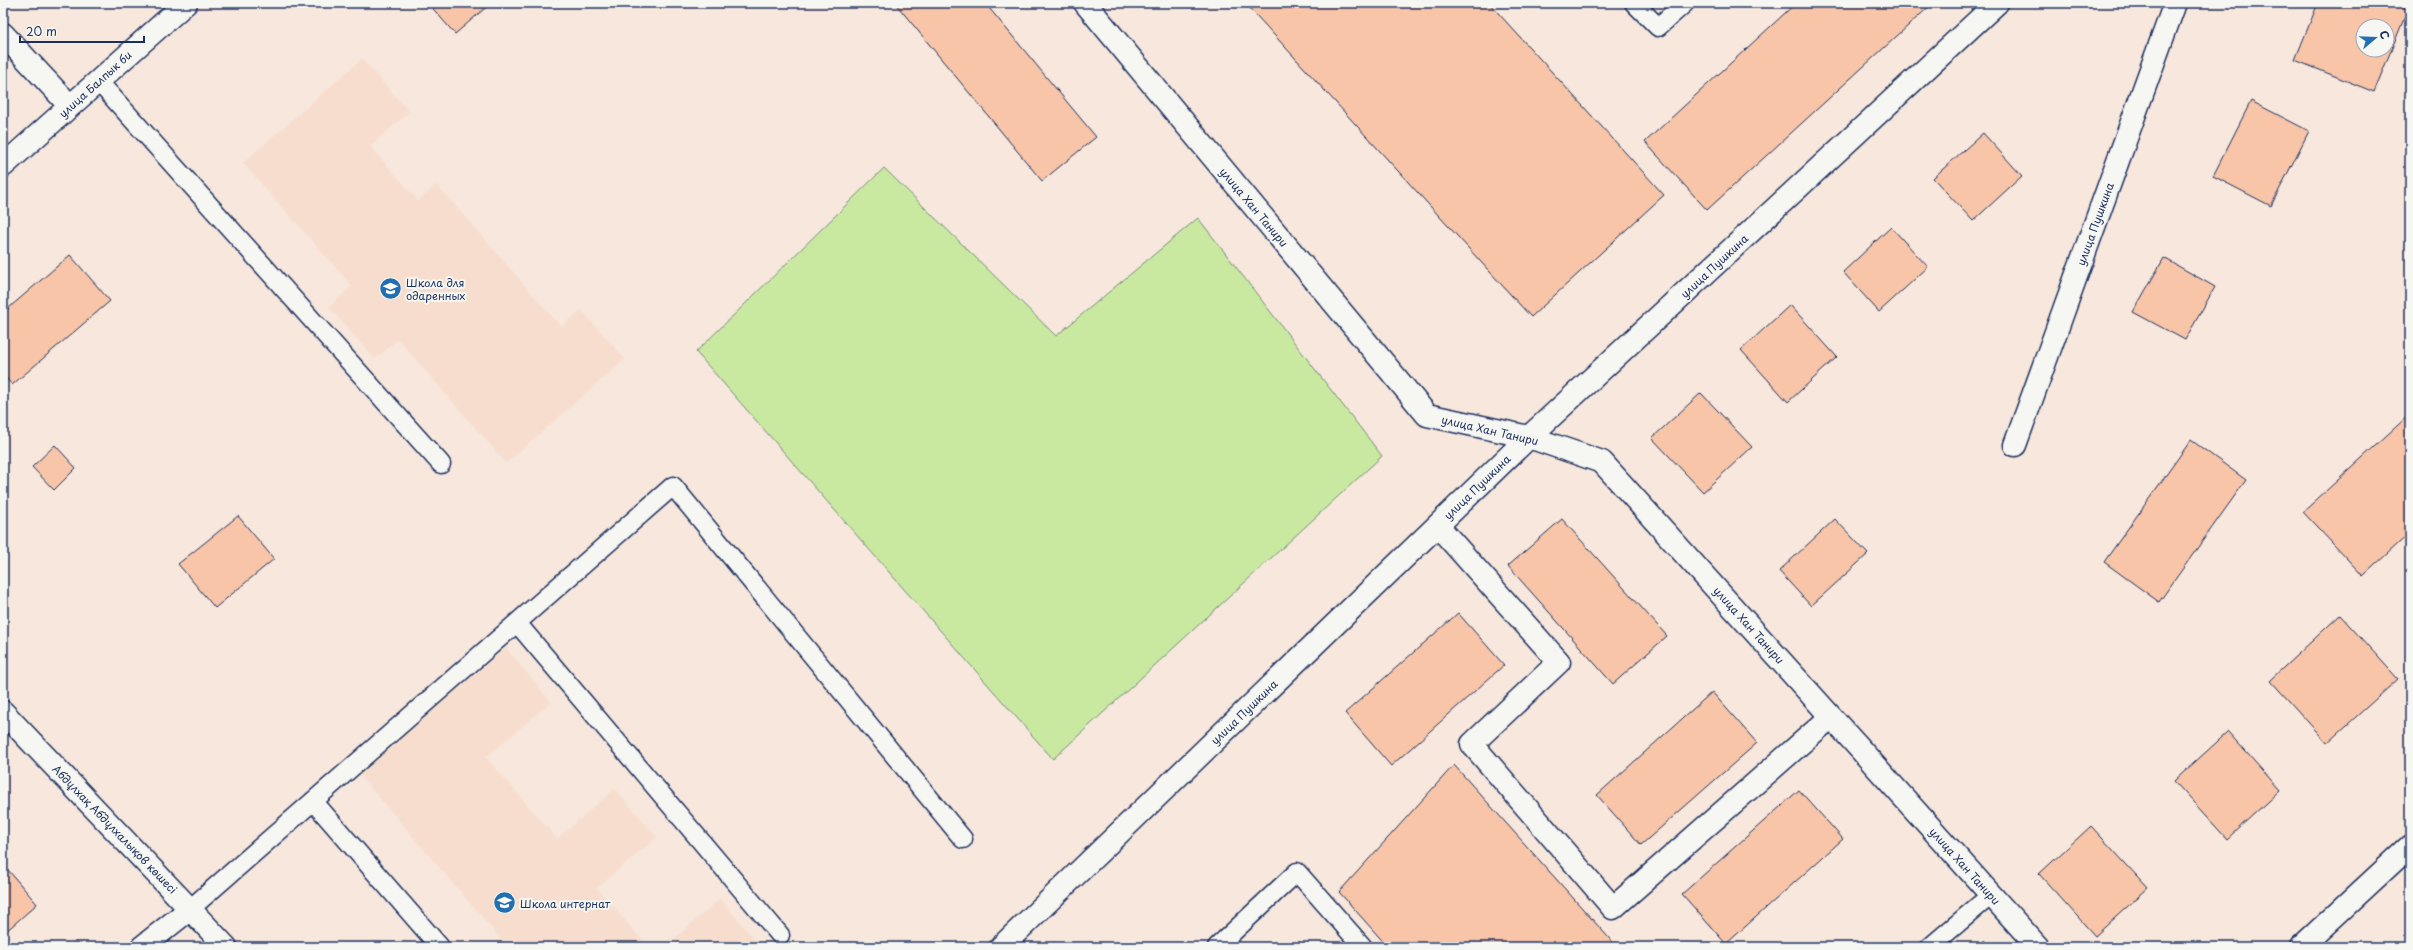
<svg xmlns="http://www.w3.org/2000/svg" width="2413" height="950" viewBox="0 0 2413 950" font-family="'Playpen Sans',sans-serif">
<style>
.built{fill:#f7ddcd}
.green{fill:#cae9a0;stroke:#728c7f}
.building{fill:#f8c5a9;stroke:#1b2f5e;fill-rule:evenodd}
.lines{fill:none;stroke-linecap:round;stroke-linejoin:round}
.service-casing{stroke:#1b2f5e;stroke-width:21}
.minor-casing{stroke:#1b2f5e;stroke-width:25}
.tertiary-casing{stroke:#1b2f5e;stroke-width:25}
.service{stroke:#f6f6f2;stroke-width:18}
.minor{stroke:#f6f6f2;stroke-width:22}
.tertiary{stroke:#f6f6f2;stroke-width:22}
.labels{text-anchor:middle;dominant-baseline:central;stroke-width:4;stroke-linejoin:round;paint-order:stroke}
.street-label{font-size:11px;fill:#1b2f5e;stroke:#f6f6f2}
.poi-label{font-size:11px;fill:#1b2f5e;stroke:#f6f6f2;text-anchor:start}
</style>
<rect width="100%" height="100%" fill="#f7e7dc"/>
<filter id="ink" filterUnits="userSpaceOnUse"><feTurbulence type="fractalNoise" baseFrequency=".025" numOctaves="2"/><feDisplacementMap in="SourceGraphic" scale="8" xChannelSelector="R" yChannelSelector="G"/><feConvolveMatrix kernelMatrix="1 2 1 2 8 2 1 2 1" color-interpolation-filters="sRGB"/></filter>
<g filter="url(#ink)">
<path class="built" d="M362,59l47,53 -39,34 48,55 19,-16 124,142 20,-17 44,49 -119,104 -108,-124 -23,20 -46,-52 23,-21 -109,-123z
M506,648l45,54 -65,55 71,82 58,-50 42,48 -60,51 51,59h-140l-149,-173z
M720,899l41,48h-96z"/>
<path class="green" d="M884,168l172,168 142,-118 184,238 -329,303 -357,-407z"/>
<path class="building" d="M428,3h63l-36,31z
M895,3h90l111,134 -54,44z
M1245,3h244l175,192 -133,122z
M1796,3h137l-226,207 -62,-68z
M2318,3h76l14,6 -34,83 -79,-32zM2363,26h24v24h-24z
M2251,101l58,30 -38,75 -58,-30z
M1983,133l39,43 -49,45 -40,-43z
M1891,227l37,40 -49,45 -36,-40z
M70,255l40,46 -98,84 -9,-11v-61z
M2164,258l51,29 -30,53 -52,-28z
M1790,305l47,52 -49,45 -47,-52z
M1701,393l51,54 -49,45 -51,-54z
M2410,414v119l-47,43 -60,-64z
M2191,440l55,40 -87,122 -55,-40z
M55,445l21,23 -22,22 -22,-23z
M238,516l36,43 -59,49 -37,-44z
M1562,519l105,117 -54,48 -105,-118z
M1835,519l33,35 -57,52 -32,-35z
M1458,613l46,52 -113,101 -46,-53z
M2340,615l58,64 -71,64 -57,-63z
M1712,692l45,51 -116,102 -44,-50z
M2228,732l52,58 -53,49 -53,-58z
M1454,765l163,182h-229l-49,-55z
M1799,790l44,49 -117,105 -44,-50z
M2091,826l57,62 -53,48 -56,-62z
M3,864l34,40 -34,30z
M1985,940l6,7h-15z"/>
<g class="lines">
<defs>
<path id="service" d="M1634,3l24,24 27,-24
M98,81l343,383
M517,623l263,312
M313,801l127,146
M190,909l483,-423 290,353
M1217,947l80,-75 66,75
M1930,947l61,-52"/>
<path id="minor" d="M3,34l67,72
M3,166l183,-163
M2015,445l160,-442
M1438,526l121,136 -87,82 141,164 218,-191
M3,712l223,235
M142,947l48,-38
M1001,947l528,-510 468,-434"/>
<path id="tertiary" d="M1085,3l342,412 102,22 73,25 436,485
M2301,947l109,-101"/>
</defs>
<use href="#service" class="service-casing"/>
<use href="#minor" class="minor-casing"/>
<use href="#tertiary" class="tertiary-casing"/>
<use href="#service" class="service"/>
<use href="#minor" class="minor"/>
<use href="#tertiary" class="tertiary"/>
</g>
</g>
<defs>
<symbol id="school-disc" viewBox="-11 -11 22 22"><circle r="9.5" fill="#1f6fb2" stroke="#f6f6f2"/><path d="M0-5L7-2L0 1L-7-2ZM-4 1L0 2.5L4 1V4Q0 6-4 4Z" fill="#fff"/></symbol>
</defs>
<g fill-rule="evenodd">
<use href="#school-disc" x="378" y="276" width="25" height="25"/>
<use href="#school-disc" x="492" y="890" width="25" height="25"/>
</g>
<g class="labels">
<g class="street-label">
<text transform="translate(95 84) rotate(-42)">улица Балпык би</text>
<text transform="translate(1254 207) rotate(50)">улица Хан Танири</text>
<text transform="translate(2095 224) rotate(-70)">улица Пушкина</text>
<text transform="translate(1714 266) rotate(-43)">улица Пушкина</text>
<text transform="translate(1490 430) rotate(13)">улица Хан Танири</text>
<text transform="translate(1477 487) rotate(-44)">улица Пушкина</text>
<text transform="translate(1749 625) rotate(48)">улица Хан Танири</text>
<text transform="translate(1244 712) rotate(-44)">улица Пушкина</text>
<text transform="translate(115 829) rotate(46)">Абдұлхақ Абдұлхалықов көшесі</text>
<text transform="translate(1965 866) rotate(48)">улица Хан Танири</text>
</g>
<g class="poi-label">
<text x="406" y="282">Школа для<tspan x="406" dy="13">одаренных</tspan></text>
<text x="520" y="903">Школа интернат</text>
</g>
</g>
<rect width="2413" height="950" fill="none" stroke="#f6f6f2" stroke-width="16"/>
<rect x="8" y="8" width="2397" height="934" fill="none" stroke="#1b2f5e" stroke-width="1.5" filter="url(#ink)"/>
<g transform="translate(2375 38) rotate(71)"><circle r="19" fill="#f6f6f2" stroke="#9ea6b7"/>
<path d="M0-3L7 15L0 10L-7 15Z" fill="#1f6fb2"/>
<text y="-6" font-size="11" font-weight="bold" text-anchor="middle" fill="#1b2f5e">С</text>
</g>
<path d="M20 36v6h124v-6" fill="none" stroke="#1b2f5e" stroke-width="2"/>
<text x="26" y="36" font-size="12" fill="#1b2f5e" stroke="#f6f6f2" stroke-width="3" paint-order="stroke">20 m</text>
</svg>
